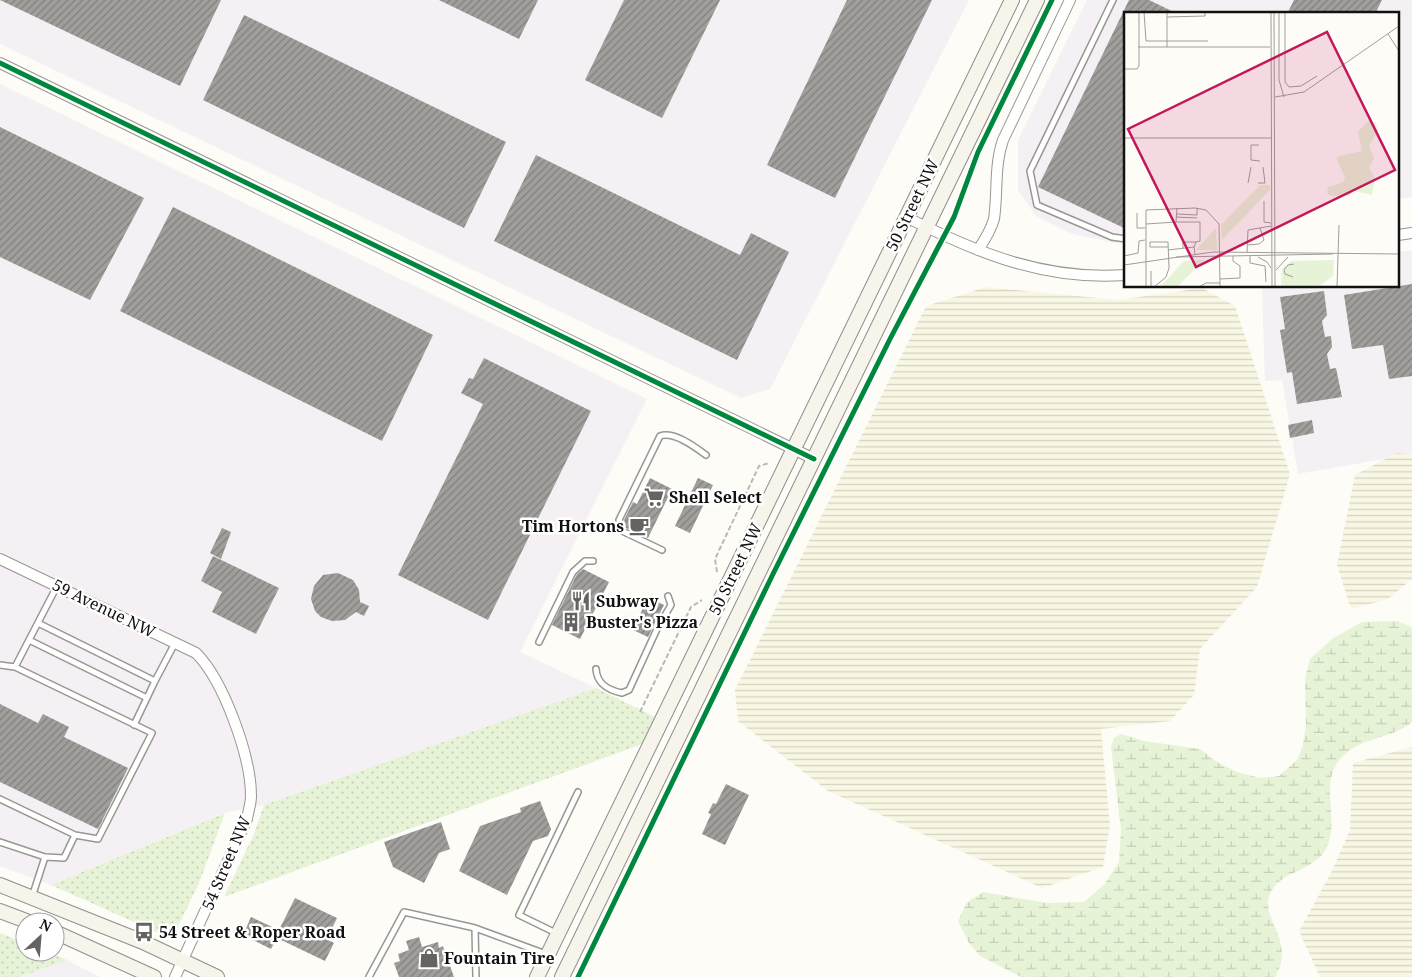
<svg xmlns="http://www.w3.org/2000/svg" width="1412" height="977" viewBox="0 0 1412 977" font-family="'Noto Serif',serif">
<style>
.industrial{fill:#f5f0f3}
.farmland{fill:url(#farmland-rules)}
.grass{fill:url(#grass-dots)}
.wetland{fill:url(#wetland-marsh)}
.building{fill:url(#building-hatch)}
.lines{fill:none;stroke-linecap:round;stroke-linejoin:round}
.lane-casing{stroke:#979795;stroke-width:8}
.street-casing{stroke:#979795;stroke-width:12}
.secondary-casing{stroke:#8e8d8b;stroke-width:16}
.path{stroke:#b9b9b8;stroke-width:2;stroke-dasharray:5 2.5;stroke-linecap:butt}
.lane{stroke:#fffffe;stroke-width:5}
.street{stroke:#fffffe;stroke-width:10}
.secondary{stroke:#f6f4eb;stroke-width:14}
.cycleway-casing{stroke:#fff;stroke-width:8}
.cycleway{stroke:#00873e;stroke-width:5}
.labels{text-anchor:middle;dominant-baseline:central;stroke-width:5;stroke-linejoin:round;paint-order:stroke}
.street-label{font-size:16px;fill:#111;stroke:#fff}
.poi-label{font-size:16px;font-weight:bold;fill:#111;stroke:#fff;text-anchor:start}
.inset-road{fill:none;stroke:#9f9e9b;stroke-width:1}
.view{fill:#c2185b;fill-opacity:0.15;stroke:#c2185b;stroke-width:2.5}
.inset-edge{fill:none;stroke:#111;stroke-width:2.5}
</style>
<defs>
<pattern id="farmland-rules" width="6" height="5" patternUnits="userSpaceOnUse" patternTransform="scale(1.25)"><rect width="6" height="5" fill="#f9f7e4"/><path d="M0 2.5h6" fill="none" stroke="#d4d3c3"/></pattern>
<pattern id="grass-dots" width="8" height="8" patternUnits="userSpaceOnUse" patternTransform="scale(1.25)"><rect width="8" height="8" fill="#e7f3d7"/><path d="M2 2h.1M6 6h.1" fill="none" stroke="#c5cfb8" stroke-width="1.8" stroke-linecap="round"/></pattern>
<pattern id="wetland-marsh" width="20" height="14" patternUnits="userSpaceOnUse" patternTransform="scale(1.25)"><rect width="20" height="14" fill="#e7f3d7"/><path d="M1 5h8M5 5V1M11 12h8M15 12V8" fill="none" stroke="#c5cfb8"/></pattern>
<pattern id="building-hatch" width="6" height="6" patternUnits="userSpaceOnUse" patternTransform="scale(1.25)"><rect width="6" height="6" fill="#a19f9c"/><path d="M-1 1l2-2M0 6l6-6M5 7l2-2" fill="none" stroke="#82807e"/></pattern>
</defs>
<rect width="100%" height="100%" fill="#fdfcf7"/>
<path class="industrial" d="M0,0h969l-199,389 -29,9 -741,-354z
M1087,0h325v197l-14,2v-185h-272v228l-11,1 -43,-9 -36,-18 -18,-26v-50z
M0,84l647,315 -127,253 76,36 -332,117 -40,8 -173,72 -51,-19z
M1412,250v204l-114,20 -16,-94 -17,1 -3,-95h136v-34z
M67,960l33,17h-80z"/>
<path class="farmland" d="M986,287l132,13 84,-12 33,18 55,168 -33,113 -57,62 -6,46 -24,26 -69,8 9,96 -7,42 -61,21 -214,-97 -90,-70 -3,-31 191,-384z
M1397,453l15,2v124l-24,20 -37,10 -14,-44 18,-90z
M1412,747v230h-92l-21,-46 33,-60 18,-41 3,-67z"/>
<path class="grass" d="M596,688l59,29 -13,27 -418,153 30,-63 10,-29z
M225,813l-26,70 -27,56 -121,-54z
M0,933l25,10v9h22l20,8 -47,17h-20z"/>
<path class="wetland" d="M1397,621l15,6v95c-20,17 -51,15 -70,35 -26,27 1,67 -18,95 -13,20 -48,20 -55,45 -7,23 27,46 6,80h-254l-41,-21 -11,-13 -11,-22 9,-19 16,-10 64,11 37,-1 20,-17 15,-23 2,-33 -10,-82 3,-9 7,-4 23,7 56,8 17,13 20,10 23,6 19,-2 19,-17 5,-15 3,-20 -1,-46 5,-19 22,-20 30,-17z"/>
<path class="building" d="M0,0h221l-41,86z
M439,0h99l-19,39z
M624,0h96l-58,118 -77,-38z
M847,0h85l-97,198 -68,-33z
M1129,0h20l29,14h-52v215l-88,-42z
M1294,0h88l-7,14h-88z
M244,15l262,127 -42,86 -261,-128z
M0,127l144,71 -54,102 -90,-43z
M536,155l204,100 11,-22 38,19 -52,108 -243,-119z
M173,207l260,128 -51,106 -262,-130z
M1412,284v92l-23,3 -6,-34 -31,4 -8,-54z
M1324,291l3,24 -5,6 3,16 6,-1 1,11 -5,7 3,15 6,-1 6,29 -45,7 -5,-32 -5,1 -7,-43 5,-1 -5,-32z
M484,358l107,53 -103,209 -90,-45 85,-171 -22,-11 8,-15 4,1z
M1312,420l2,13 -24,5 -2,-13z
M650,478l22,11 -24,49 -22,-10 -2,-8 9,-18 4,2z
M698,478l15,7 -23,48 -15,-7z
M222,528l9,4 -10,27 -11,-6z
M213,556l66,32 -23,46 -44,-22 10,-20 -21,-11z
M583,569l26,13 -29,57 -28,-14 25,-51z
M338,573l15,7 6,10 1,12 9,4 -5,10 -8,-4 -11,8 -13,1 -11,-4 -6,-6 -4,-12 3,-13 9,-11z
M648,597l16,8 -16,32 -15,-7z
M0,704l38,19 5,-9 26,13 -5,10 64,31 -30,61 -98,-47z
M726,784l23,11 -24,50 -23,-11 9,-20 -3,-1 5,-10 3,1z
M540,801l11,28 -3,7 -15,5 -26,54 -48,-24 21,-45 41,-14 -1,-4z
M441,822l9,27 -11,4 -15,30 -31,-16 -9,-25z
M295,898l42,20 -10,21 7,4 -9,18 -48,-23 -6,11 -28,-14 8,-18 28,13z
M419,937l3,10 16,-5 1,6 4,-2 11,31h-55l-5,-14 6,-2 -2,-7 11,-4 -3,-9z"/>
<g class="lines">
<defs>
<path id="lane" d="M1113,0l-83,171 7,34 75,32 14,2
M662,550l-40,-19 -3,-11 41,-84c14,-5 35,11 46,19
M57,586l-42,81 137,66 -54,106 -23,-4
M38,623l117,58 20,-38
M29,640l118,58
M539,642l34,-70 12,-11h8
M0,665l15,2
M596,669c1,15 12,21 26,24l7,-3 28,-61 14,-24 -3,-9
M134,725l21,-44
M0,799l75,36 -11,23 -19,-1
M0,842l45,15 -13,40
M475,928l1,49
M558,934l-39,-19 59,-123
M369,977l35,-65 71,16 71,26"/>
<path id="street" d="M0,63l814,396
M906,217c71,36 139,64 220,58
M1398,235l14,-2
M978,250c6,-9 13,-20 16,-31 4,-27 0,-53 9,-79l67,-140
M0,559l196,94c28,28 55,104 55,143 0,8 -3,16 -4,23l-72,158"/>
<path id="secondary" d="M0,885l143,57 74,35
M0,911l29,11
M55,932l99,45
M537,977l475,-977
M562,977l475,-977"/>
</defs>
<use href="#lane" class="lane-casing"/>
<use href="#street" class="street-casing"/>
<use href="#secondary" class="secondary-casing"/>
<path class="path" d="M717,572l-2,-13 44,-93 10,-3
M640,712l51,-105 11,-7"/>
<use href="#lane" class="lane"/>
<use href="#street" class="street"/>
<use href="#secondary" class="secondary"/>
<defs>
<path id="cycleway" d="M0,63l814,396
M578,977l195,-403 117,-235 64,-122 24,-65 74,-152"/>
</defs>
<use href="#cycleway" class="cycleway-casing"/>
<use href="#cycleway" class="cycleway"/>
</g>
<defs>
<symbol id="supermarket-bare" viewBox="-9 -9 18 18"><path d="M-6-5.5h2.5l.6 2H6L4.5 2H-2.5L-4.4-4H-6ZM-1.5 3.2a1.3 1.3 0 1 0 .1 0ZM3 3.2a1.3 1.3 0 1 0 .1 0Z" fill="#646362" stroke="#fff" stroke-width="2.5" paint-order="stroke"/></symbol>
<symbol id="cafe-bare" viewBox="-9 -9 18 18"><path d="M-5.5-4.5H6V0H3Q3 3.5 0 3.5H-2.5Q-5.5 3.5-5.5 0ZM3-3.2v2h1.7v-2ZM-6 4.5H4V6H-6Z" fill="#646362" stroke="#fff" stroke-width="2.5" paint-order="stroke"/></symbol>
<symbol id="restaurant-bare" viewBox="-9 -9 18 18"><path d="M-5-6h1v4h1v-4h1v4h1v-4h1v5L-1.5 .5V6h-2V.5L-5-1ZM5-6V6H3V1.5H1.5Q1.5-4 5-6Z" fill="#646362" stroke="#fff" stroke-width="2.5" paint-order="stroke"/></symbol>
<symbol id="building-bare" viewBox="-9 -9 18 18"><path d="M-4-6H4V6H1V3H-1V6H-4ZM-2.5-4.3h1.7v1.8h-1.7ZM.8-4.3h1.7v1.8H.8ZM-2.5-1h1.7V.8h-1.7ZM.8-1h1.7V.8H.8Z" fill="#646362" stroke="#fff" stroke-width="2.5" paint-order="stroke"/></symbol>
<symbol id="bus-bare" viewBox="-9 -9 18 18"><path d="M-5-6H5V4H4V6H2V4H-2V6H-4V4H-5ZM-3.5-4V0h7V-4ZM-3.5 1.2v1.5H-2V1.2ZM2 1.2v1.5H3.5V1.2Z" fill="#646362" stroke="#fff" stroke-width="2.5" paint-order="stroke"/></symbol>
<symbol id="shop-bare" viewBox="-9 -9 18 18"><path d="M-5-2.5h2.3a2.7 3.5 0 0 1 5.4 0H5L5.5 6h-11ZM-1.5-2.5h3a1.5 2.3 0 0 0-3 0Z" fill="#646362" stroke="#fff" stroke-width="2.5" paint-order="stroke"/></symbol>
</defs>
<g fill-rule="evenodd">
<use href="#supermarket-bare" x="640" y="483" width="28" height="28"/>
<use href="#cafe-bare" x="625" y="512" width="28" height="28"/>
<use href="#restaurant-bare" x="567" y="587" width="28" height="28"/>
<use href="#building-bare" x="557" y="608" width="28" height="28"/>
<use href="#bus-bare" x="130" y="918" width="28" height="28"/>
<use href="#shop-bare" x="415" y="944" width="28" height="28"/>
</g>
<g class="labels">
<g class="street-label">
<text transform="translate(912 205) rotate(-64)">50 Street NW</text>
<text transform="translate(735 569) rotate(-64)">50 Street NW</text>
<text transform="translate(104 608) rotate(26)">59 Avenue NW</text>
<text transform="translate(226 863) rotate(-67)">54 Street NW</text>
</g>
<g class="poi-label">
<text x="669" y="497">Shell Select</text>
<text x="624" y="526" text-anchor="end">Tim Hortons</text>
<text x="596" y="601">Subway</text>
<text x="586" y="622">Buster's Pizza</text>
<text x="159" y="932">54 Street &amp; Roper Road</text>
<text x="444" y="958">Fountain Tire</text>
</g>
</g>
<g transform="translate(1124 12)">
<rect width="275" height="275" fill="#fdfcf7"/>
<path d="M136,173h10v5l-48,50 -1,-15zM92,216l1,22h-21zM80,248l-27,27h-17l24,-26zM210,248l-1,16 -15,11h-37l1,-18 9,-8z" fill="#e7f3d7"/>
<path d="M244,109l7,1 3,8 -9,16 5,12 -5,10 6,10 -3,17 -18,-4 -5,5h-19l-3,-3 1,-6 15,-5 2,-4 -9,-21 26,-6 -4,-19z" fill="#e7f3d7"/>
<path class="inset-road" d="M20,0l2,29h21v-29M147,0l1,275M150,0l1,275M155,0v68l5,17M161,0v70l4,5 12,-1 16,-10M43,5l38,-1v-4M264,22l11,17M14,35h132M43,35v-6h41M0,57h13l2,-3v-54M151,85l29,-5 95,-66M0,126h147M135,133h-8v15l9,1M124,171l3,-16M134,171h7l-2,-16M140,189v21l7,1M53,196l-1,14h24v19l-4,1M13,201v15h8M53,202l20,1v-7M52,205l21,1M22,212l30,-2M124,233l11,-1 5,-4 -4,-12M59,236v-6h13l-2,5M44,238l26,-3 1,7M123,240l1,-22 23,-4M0,244l14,-3 1,-12 6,-1M126,244v7l15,3 1,16M52,245l157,-3M134,245l9,5 4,6M0,253l89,-13 186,2M152,258l12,-13M169,265l-8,-3 -1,-4 4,-5 6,-1M96,267l20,-1v-12l-7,-5v-5M22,275v-77l49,-2 11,2 13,14 1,63M27,275v-16M30,275l12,-10 3,-9 -1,-26h-18v5h18M75,275l7,-4h14M213,275l2,-62"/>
<path class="view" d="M203,20l68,138 -199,97 -68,-138z"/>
<rect width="275" height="275" class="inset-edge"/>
</g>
<g transform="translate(40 937) rotate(26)"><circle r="24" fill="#ffffff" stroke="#a0a0a0"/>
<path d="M0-4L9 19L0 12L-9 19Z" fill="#646362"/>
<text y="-8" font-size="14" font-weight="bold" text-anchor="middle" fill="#111111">N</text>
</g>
</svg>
